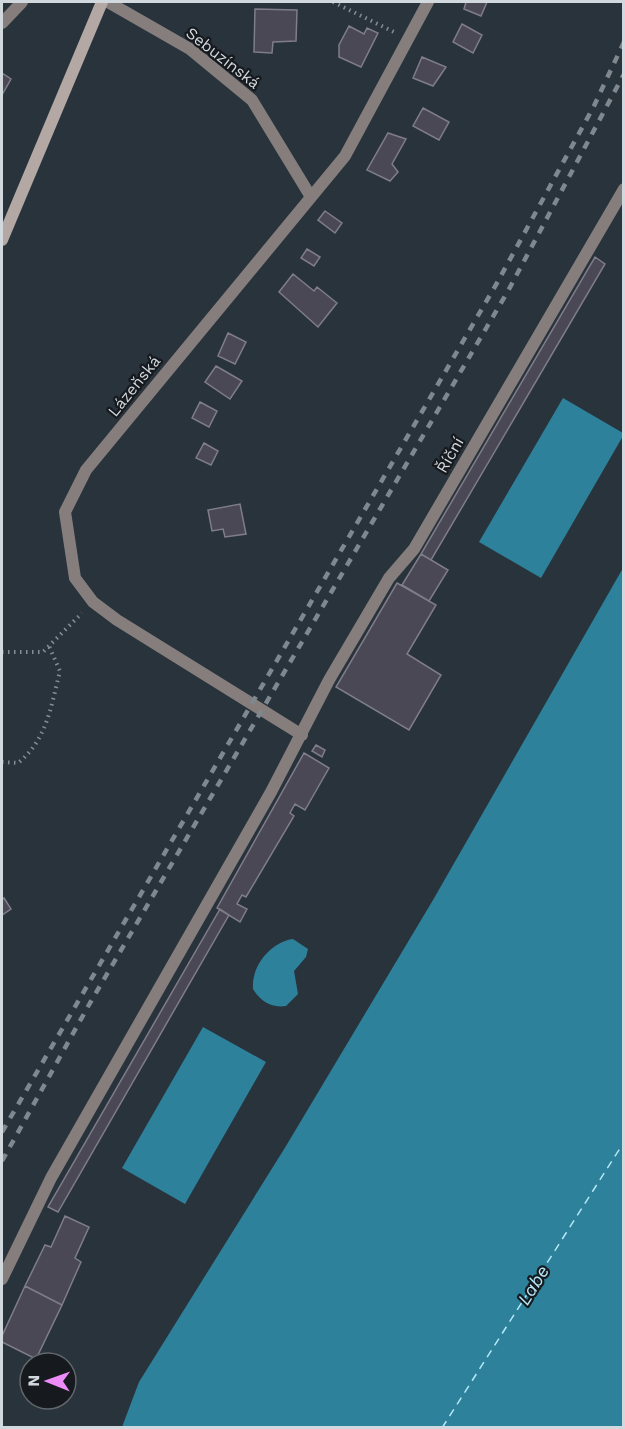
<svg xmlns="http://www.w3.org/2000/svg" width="625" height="1429" viewBox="0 0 625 1429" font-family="'Work Sans',sans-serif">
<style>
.water{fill:#2d819b}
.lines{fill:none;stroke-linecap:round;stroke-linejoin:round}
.ferry{stroke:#b6e7f8;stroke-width:1.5;stroke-dasharray:8 6;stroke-linecap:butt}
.building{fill:#4a4854;stroke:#807d8b;stroke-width:1.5}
.path{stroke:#858e95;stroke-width:4;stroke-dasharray:1.5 4.5;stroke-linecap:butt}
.minor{stroke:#857e7c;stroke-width:12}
.secondary{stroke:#b4a8a5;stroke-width:12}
.rail{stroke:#7f888f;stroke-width:4.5;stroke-dasharray:8 8;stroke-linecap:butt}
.labels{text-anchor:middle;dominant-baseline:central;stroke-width:4.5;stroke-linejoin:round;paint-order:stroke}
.street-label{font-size:16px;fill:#d2d9de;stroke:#161a1e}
.water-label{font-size:18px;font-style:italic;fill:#b6e7f8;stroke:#161a1e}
</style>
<rect width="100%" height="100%" fill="#29333c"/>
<path class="water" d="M563,398l60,35v3l-82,142 -62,-36z
M623,568v859h-501l17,-45 147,-236 147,-246z
M293,939l15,10 -2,8 -12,14 4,23 -12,12c-15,2 -25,-4 -33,-17 -2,-23 18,-47 40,-50z
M203,1027l63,35 -81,142 -63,-36z"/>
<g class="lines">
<path class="ferry" d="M442,1428l182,-286"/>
</g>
<path class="building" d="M466,2h21l-6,14 -17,-7z
M255,9l42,1 -1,31 -23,1 -1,11 -18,-1z
M462,24l20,11 -9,18 -20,-11z
M349,26l15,8 3,-6 11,5 -17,34 -22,-10v-12z
M422,57l24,10 -13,19 -20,-8z
M2,73l9,6 -9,16z
M423,108l26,14 -10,18 -26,-14z
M388,133l18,6 -14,25 6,8 -8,9 -23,-11z
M325,211l17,12 -7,10 -17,-13z
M307,249l13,8 -6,9 -13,-8z
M595,257l10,7 -174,296 -10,-6z
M293,274l21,17 3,-4 20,16 -19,24 -39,-35z
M228,333l18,9 -11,22 -17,-8z
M216,366l26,15 -12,18 -25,-17z
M200,402l17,9 -8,16 -17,-9z
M204,443l14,8 -7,14 -15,-7z
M240,504l6,30 -21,3 -2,-8 -11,2 -4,-21z
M421,554l27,16 -19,31 -27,-16z
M397,583l39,22 -29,49 34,21 -32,55 -73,-43z
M316,745l9,5 -3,7 -10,-6z
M304,753l25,15 -24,42 -10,-6 -5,9 4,3 -48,81 -4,-2 -5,9 10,5 -7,13 -23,-14z
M4,898l7,11 -9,6v-15z
M220,909l9,6 -171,297 -10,-5z
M65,1216l24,11 -14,31 6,4 -19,43 -37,-19 20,-41 6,2z
M25,1286l37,19 -26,54 -34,-17v-6z"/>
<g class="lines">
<path class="path" d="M333,2l61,30
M2,652h41l39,-39
M2,762l16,1c29,-23 33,-57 42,-92l-11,-25"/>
<path class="minor" d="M108,2l82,47 62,51 59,97
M2,23l20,-21
M302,735l-185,-115 -24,-18 -18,-24 -10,-66 21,-42 259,-314 83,-154
M2,1279l49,-101 220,-386 58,-112 60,-102 25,-29 210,-360"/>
<path class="secondary" d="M2,240l100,-238"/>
<path class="rail" d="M2,1132l495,-849 97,-177 30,-64
M2,1161l88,-158 418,-712 116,-217"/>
</g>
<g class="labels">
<g class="street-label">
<text transform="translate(223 58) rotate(38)">Sebuzínská</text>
<text transform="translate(134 386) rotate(-51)">Lázeňská</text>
<text transform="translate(450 455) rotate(-60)">Říční</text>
</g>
<g class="water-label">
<text transform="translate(533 1285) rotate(-58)">Labe</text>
</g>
</g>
<rect width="625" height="1429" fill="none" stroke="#d2d9de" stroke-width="6"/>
<g transform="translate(48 1381) rotate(271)"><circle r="28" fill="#161a1e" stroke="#61666b" stroke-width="1.5"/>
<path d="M0-4.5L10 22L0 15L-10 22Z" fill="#ed8cf9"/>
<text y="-9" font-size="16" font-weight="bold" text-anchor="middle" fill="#d2d9de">N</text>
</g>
</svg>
